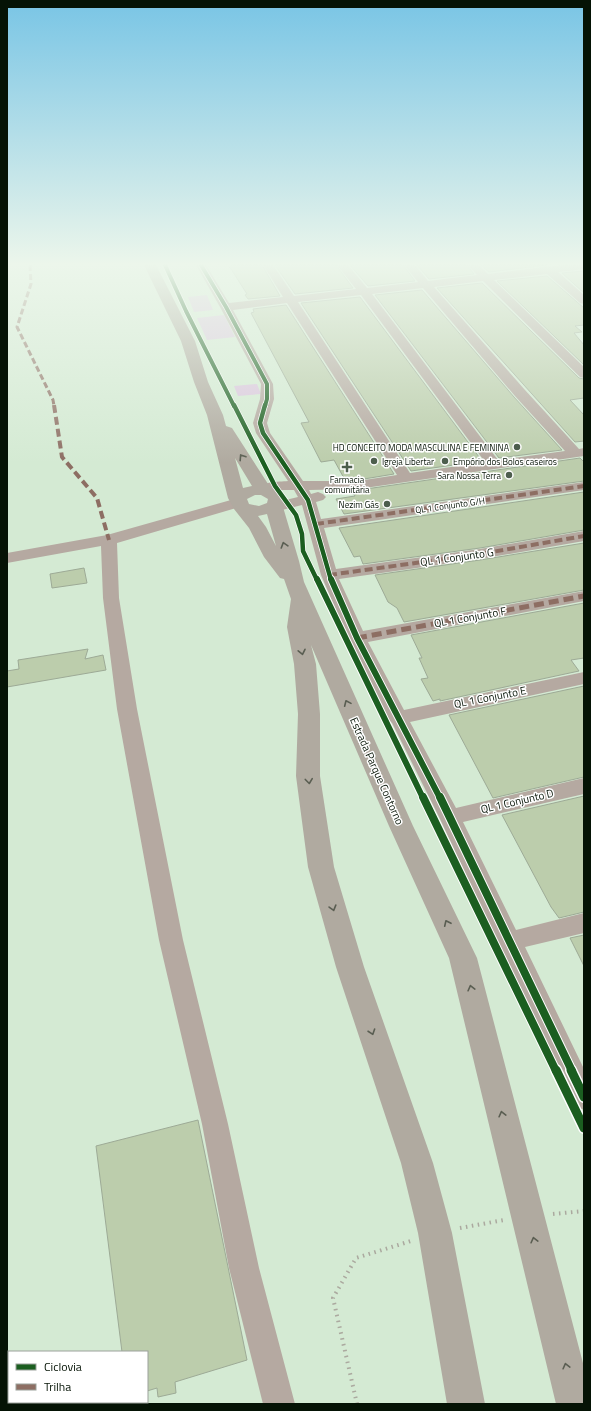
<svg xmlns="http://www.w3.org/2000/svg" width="591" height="1411" viewBox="0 0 591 1411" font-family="'Titillium Web',sans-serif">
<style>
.green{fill:#dbc5de}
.building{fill:#bccdac;stroke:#9daa96}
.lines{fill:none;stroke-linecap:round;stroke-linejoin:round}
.path{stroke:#aba99f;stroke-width:4;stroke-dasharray:1.5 4.5;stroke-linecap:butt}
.minor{fill:#b5a9a1;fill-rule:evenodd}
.major{fill:#b0aaa0;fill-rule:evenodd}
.quiet-far2{stroke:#8d6e63;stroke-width:3;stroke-dasharray:6 3;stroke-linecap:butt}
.quiet-far1{stroke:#8d6e63;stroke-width:4;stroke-dasharray:8 4;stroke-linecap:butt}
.quiet{stroke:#8d6e63;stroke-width:5;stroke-dasharray:10 5;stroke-linecap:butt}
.cycleway-far4-casing{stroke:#fff;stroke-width:5.5}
.cycleway-far3-casing{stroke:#fff;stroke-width:6}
.cycleway-far2-casing{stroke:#fff;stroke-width:8}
.cycleway-far1-casing{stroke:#fff;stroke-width:10}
.cycleway-casing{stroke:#fff;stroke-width:12}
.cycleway-far4{stroke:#1b5e20;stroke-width:4}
.cycleway-far3{stroke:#1b5e20;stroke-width:4.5}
.cycleway-far2{stroke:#1b5e20;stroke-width:6}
.cycleway-far1{stroke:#1b5e20;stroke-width:8}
.cycleway{stroke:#1b5e20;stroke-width:9}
.oneway{stroke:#5a5e52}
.poi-dot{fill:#4d5e4d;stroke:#fff;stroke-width:1.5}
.labels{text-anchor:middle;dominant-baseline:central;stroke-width:3;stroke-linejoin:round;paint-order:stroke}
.far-poi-label{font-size:9px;fill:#051305;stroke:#fff;text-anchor:end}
.far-street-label{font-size:9px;fill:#051305;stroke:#fff}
.street-label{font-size:11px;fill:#051305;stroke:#fff}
</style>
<rect width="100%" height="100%" fill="#d4ead3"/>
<path class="green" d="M207,295l6,15 -19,2 -6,-15z
M224,315l11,22 -28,3 -10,-22z
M257,384l4,10 -23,2 -4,-10z"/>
<path class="building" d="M231,265h31l18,31 -32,3 -3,-4 2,-1 -16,-25 -2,-2h3z
M275,265h61l17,23 -58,6z
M350,265h53l12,16 -47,5z
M417,265h50l7,9 -45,5z
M481,265h66l-58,7z
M584,271v22l-22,-20z
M547,276l37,32v17l-9,1 7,6 -8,1 10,12v20l-87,-84z
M482,283l97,95 5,1v19l-14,2 14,15v26l-9,1 -138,-154z
M422,290l92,107 48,53 -63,8 -124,-163z
M360,297l122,164 -71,10 -110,-168z
M286,305l108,169 -36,6h-13l-11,-20 -13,2 -20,-39 8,-1 -58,-109 3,-1 -1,-3z
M580,458l4,4v19l-240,33 -8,-15 19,-3 -3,-5z
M584,492v38l-104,18 -117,16 -3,-8 -6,1 -15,-29z
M584,543v47l-180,32 -7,-14 -9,-6 -13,-27 105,-15z
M84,568l3,15 -35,5 -2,-14z
M584,603v55l-13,2 8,11 -139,30v-2l-7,2 -12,-22 7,-1 -9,-20h3l-11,-23z
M88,649l-3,10 18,-4 3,15 -99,17v-16l12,-2 -1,-9z
M584,686v91l-91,21 -44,-83z
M584,796v116l-25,6 -8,-11 -49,-92z
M584,935v31l-14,-28z
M198,1120l49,240 -72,22 1,11 -18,4 -1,-9 -10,3v-39h-25l-26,-206z"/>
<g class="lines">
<path class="path" d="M553,1214l31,-3
M460,1228l44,-8
M357,1404l-24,-106 23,-40 55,-17"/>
<path class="minor" d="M196,265h10l23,38 54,-6 -20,-32h10l21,31 62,-7 -19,-24h11l19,23 51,-6 -14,-17h11l13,16 49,-6 -9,-10h11l9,9 74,-9h22v4l-26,3 26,23v9l-4,-1 -33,-29 -53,6 90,87v11l-4,-1 -97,-96 -49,6 91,103 54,59 5,-1v8l-226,33 -49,1 2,4 7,-2 5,2 3,3 -3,3 -7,2 5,17 263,-37v8l-260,38 12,41 144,-20 104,-18v10l-104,18 -141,20 24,52 221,-40v10l-216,41 36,68 180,-38v12l-174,38 46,86 128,-30v16l-121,28 53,108 68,-17v20l-59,14 59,122v41l-9,-4 -136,-289 -47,-94 -5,-5 1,-1 -40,-79 -27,-63 -19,-70 -28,7 -5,-2 -3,-3 3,-3 29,-7 -4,-7h-18l-13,4 -5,-1 -2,-3c6,-9 22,-8 32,-9l-32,-48 -3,-10 7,-24 1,-15 -41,-77zM423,288l92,108 50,55 -67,9 -126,-166zM361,295l124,167 -75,11 -112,-171zM287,303l110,172 -39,6h-55l-33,-48 -3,-10 7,-24 -1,-15 -40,-74z
M238,498l5,2 3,3 -3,3 -126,37 2,55 18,111 46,231 45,184 31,144 36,136h-32l-34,-136 -27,-144 -43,-184 -42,-231 -14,-111 -2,-52 -94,17v-10l100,-18z"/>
<path class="major" d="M144,265h12l39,76 13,41 15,33 3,11 6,2 38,59c7,2 14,6 16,14l-3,6 16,54 5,21 109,244 64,132 107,409v37h-28l-107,-446 -60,-132 -78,-181 5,19 4,50v62l14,91 30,100 69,196 19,70 33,171h-38l-29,-171 -17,-70 -65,-196 -28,-100 -12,-91 2,-62 -4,-50 -7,-37 4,-28 -7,-20 -4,-1 -16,-21 -15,-29 -15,-19 -6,-11 -21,-83 -13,-33 -13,-41zM235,458l17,28 -9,2zM255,495h6l7,4 -1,4 -8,3 -10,-2 -2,-5zM267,514l9,32 -10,-19 -8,-11z"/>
<path class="quiet-far2" d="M30,265l1,19 -14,43 36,73 1,6"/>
<path class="quiet-far1" d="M54,405l8,52 35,41 12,42
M316,524l268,-38
M329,575l151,-21 104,-18"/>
<path class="quiet" d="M357,638l227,-42"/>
<defs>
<path id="cycleway-far4" d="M165,265l21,46 48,95
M201,265l25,42 41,77v15l-2,7"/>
<path id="cycleway-far3" d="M234,405l41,81 21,29 6,19 1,17 14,29
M265,405l-5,18 3,10 45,67 23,80"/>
<path id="cycleway-far2" d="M317,579l106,219
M331,579l26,59 83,160"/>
<path id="cycleway-far1" d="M423,797l133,274
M440,797l132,274"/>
<path id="cycleway" d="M556,1070l28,58
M571,1070l13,27"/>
</defs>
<use href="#cycleway-far4" class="cycleway-far4-casing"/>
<use href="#cycleway-far3" class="cycleway-far3-casing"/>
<use href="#cycleway-far2" class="cycleway-far2-casing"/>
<use href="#cycleway-far1" class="cycleway-far1-casing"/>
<use href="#cycleway" class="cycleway-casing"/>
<use href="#cycleway-far4" class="cycleway-far4"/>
<use href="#cycleway-far3" class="cycleway-far3"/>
<use href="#cycleway-far2" class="cycleway-far2"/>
<use href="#cycleway-far1" class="cycleway-far1"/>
<use href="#cycleway" class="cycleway"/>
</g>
<defs><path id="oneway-chevron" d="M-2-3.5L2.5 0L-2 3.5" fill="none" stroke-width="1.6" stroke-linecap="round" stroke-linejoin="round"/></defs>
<g class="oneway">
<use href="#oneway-chevron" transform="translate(242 457) rotate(-123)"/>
<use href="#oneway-chevron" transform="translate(284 545) rotate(-107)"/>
<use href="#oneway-chevron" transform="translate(302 652) rotate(78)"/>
<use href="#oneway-chevron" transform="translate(347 703) rotate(-114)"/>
<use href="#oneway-chevron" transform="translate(309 781) rotate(83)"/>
<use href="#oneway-chevron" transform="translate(333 908) rotate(74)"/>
<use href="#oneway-chevron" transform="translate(447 923) rotate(-115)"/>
<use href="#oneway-chevron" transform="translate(471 988) rotate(-104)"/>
<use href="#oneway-chevron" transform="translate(372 1032) rotate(71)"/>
<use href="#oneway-chevron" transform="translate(502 1114) rotate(-104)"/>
<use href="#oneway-chevron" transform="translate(534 1240) rotate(-104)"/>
<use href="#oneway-chevron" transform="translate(566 1366) rotate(-104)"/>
</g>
<linearGradient id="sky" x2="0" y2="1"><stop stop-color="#79c5e5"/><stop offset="0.57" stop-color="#ecf6eb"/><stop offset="1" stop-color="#ecf6eb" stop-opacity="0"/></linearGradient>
<rect width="591" height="463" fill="url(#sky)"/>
<g class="poi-dot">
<circle cx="517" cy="447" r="4"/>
<circle cx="374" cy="461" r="4"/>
<circle cx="445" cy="461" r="4"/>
<path d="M345 461h4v4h4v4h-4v4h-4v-4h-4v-4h4z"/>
<circle cx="509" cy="475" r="4"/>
<circle cx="387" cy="504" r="4"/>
</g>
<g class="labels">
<g class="far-poi-label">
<text x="509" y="447">HD CONCEITO MODA MASCULINA E FEMININA</text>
<text x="382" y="461" text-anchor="start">Igreja Libertar</text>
<text x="453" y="461" text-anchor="start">Empório dos Bolos caseiros</text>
<text x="501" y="475">Sara Nossa Terra</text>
<text x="347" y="479" text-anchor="middle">Farmacia<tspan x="347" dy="10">comunitária</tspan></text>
<text x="379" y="504">Nezim Gás</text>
</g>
<g class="far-street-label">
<text transform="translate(450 505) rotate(-8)">QL 1 Conjunto G/H</text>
</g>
<g class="street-label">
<text transform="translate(457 557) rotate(-8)">QL 1 Conjunto G</text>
<text transform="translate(470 617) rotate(-10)">QL 1 Conjunto F</text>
<text transform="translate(490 697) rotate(-11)">QL 1 Conjunto E</text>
<text transform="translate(377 771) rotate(66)">Estrada Parque Contorno</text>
<text transform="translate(517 801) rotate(-13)">QL 1 Conjunto D</text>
</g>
</g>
<rect width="591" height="1411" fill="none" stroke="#051305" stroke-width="16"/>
<rect x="8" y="1351" width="140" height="52" fill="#ffffff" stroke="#9ba19b"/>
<rect x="16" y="1364" width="20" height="6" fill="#1b5e20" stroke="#9ba19b"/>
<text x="44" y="1371" font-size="12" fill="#051305">Ciclovia</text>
<rect x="16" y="1384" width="20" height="6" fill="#8d6e63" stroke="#9ba19b"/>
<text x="44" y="1391" font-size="12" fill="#051305">Trilha</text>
</svg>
